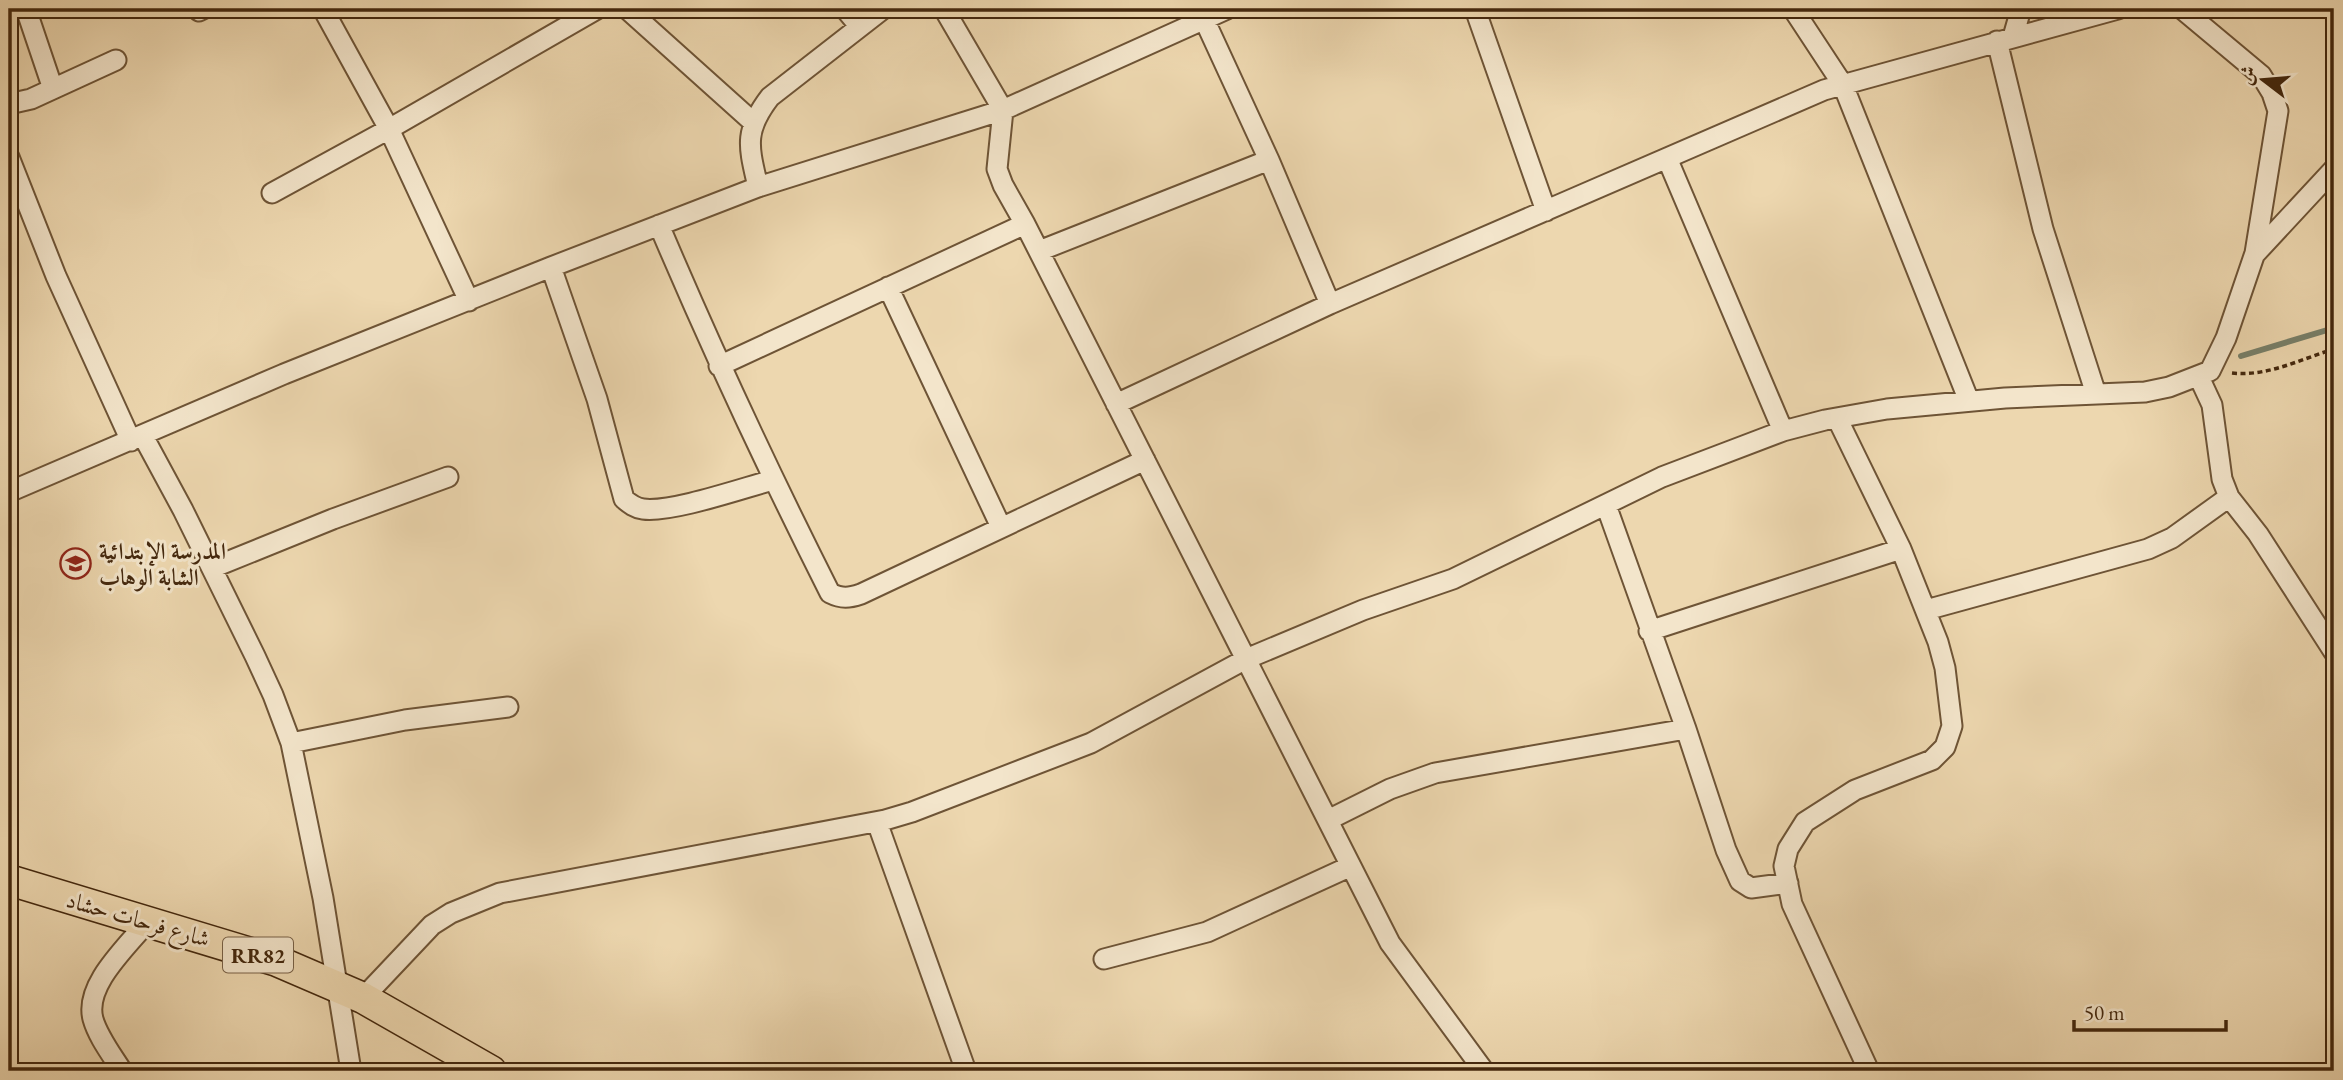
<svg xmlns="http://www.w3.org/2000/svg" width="2343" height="1080" viewBox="0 0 2343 1080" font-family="'EB Garamond',Amiri,serif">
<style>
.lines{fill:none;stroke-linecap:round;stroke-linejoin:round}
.stream{stroke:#78806a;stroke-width:6}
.minor-casing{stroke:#6e5436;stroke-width:23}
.primary-casing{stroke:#44280e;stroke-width:33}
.path{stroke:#44280e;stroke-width:3.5;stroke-dasharray:5 3.5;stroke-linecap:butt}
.minor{stroke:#f3e5cb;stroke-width:19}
.primary{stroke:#edd7af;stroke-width:30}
.labels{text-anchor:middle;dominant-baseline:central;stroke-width:6;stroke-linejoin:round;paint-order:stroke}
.shield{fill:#f3e5cb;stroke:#786147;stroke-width:2}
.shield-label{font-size:21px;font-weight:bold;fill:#44280e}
.poi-label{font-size:23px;font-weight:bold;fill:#44280e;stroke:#f3e5cb;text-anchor:start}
.street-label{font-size:23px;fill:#44280e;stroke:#f3e5cb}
</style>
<rect width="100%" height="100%" fill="#edd7af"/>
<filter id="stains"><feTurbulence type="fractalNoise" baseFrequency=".00286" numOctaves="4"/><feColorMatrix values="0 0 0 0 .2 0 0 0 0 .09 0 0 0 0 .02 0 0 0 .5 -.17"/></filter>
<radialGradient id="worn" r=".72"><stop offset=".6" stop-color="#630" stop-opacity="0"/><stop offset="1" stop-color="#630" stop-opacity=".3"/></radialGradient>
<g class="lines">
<path class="stream" d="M2241,356l93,-28"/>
<defs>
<path id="minor" d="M26,9l27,80
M323,9l66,120 80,172
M627,9l127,114
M845,9l15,18
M944,9l59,101 -6,59 6,16 22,39 365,719 94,128
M1475,9l71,202
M1793,9l50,76 126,316
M199,11l4,-2
M1204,19l65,141 61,144
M2013,37l8,-28
M1997,41l46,188 53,165
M9,104l22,-5 85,-39
M9,157l47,119 75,165
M1667,158l116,273
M758,187c-9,-40 -15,-55 12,-90l113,-88
M272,193l117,-64 208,-120
M659,225c53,125 110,247 171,368 12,6 19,5 31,1l284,-134
M1039,251l230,-91
M2256,253l78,-84
M551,267l46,132 27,100c6,5 11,9 19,10 28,4 100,-21 130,-29
M888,287l113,240
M719,366l306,-142
M2199,377l13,28 10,74 7,18 29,37 76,118
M1116,404l214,-100 494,-214 294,-81
M1837,418l64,131 37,93 7,26 7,58 -7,21 -13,13 -77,30 -50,32 -17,27 -4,17 8,38 77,167
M143,436l40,74 72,146 18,39 18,48 32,155 28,173
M9,492l275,-118 267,-107 207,-80 245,-77 224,-101
M1606,505l80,224 40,121 14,31 11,7 37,-5
M212,568l121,-49 115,-42
M1926,610l222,-61 24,-11 57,-41
M1649,631l252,-82
M291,743l114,-23 103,-13
M1328,820l62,-31 45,-16 251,-44
M877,822l89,249
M1104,959l103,-27 144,-66
M363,998l69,-73 19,-12 49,-20 385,-73 27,-8 179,-69 155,-84 117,-49 90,-31 209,-102 121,-46 42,-11 62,-11 118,-11 140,-6 24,-5 41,-16 16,-33 29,-85 23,-142 -6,-18 -11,-18 -79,-66
M122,1071c-10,-16 -24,-34 -29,-52 -9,-34 34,-72 54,-97"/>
<path id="primary" d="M9,880l268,81 86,37 128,73"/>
</defs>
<use href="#minor" class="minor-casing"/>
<use href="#primary" class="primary-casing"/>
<path class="path" d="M2232,373c35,4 69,-14 102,-24"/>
<use href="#minor" class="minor"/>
<use href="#primary" class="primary"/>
</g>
<defs>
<symbol id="school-ring" viewBox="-11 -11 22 22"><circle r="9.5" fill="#f3e5cb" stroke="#8f2418" stroke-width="1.5"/><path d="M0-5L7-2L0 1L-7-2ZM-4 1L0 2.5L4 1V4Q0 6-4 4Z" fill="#8f2418"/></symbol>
</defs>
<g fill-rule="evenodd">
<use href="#school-ring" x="58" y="546" width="35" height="35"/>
</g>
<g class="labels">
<rect class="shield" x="223" y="937.5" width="70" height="35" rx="5"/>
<g class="shield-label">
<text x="258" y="955">RR82</text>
</g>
<g class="poi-label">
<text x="99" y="551">المدرسة الإبتدائية<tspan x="99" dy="26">الشابة الوهاب</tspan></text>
</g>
<g class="street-label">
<text transform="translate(138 919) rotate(16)">شارع فرحات حشاد</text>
</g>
</g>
<rect width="2343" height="1080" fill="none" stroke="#edd7af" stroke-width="35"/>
<rect x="10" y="10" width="2322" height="1059" fill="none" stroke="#44280e" stroke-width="3.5"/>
<rect x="18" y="18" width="2308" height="1045" fill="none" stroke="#44280e" stroke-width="2"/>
<g transform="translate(2263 80) rotate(286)" stroke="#f3e5cb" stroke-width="5" paint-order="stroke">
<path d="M0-5L12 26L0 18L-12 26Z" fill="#44280e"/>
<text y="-10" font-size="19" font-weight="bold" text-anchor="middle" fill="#44280e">ش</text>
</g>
<path d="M2074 1020v10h152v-10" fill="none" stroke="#44280e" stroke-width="3.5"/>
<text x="2084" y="1020" font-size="21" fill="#44280e" stroke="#f3e5cb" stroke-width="5" paint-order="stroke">50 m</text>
<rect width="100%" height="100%" filter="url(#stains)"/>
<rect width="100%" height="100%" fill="url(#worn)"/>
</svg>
